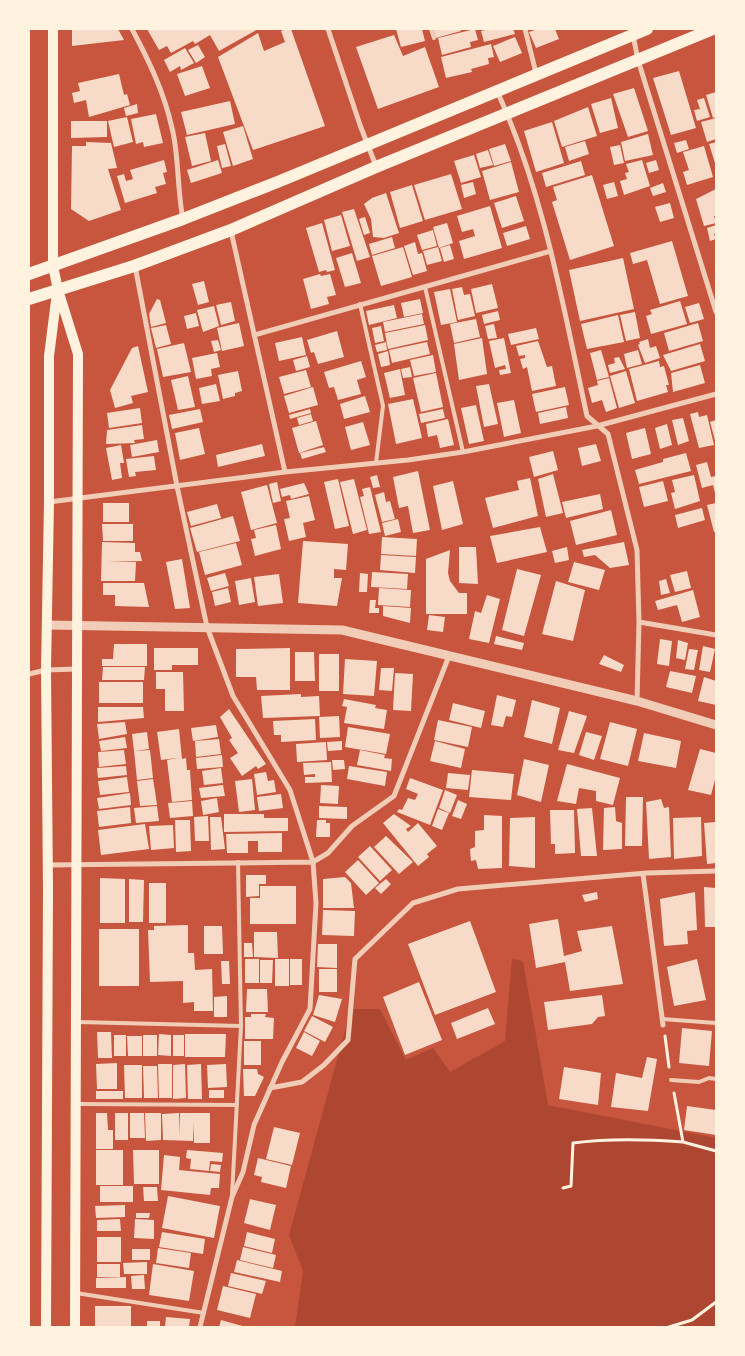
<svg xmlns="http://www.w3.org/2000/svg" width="745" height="1356" viewBox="0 0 745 1356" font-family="Quicksand,sans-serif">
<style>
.green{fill:#ae4732}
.building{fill:#f7dbc8}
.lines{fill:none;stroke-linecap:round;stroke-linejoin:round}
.path{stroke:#fff3e0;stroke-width:3}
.service{stroke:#f1ccb7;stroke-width:4}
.minor{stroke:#f1ccb7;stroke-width:5}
.tertiary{stroke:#f1ccb7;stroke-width:9}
.secondary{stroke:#fff3e0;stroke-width:10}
.primary{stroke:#fff3e0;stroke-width:12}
</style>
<rect width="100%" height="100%" fill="#c8553d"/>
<path class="green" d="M512,959l11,2 25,144 168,33v189h-421l8,-56 -14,-36 62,-226h29l26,51 27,-12 17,24 55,-31z"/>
<path class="building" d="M72,29h46l6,11 -52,6z
M147,29h111l-39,22 -9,-16 -15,9 -2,-3 -22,12 -4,-7 -8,4z
M285,29h6l34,97 -72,24 -35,-93 40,-24 6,18 21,-9 -4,-11z
M396,29h26l3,12 -24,6z
M433,29h27l1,2 -25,7z
M475,29l3,11 -8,2 1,5 -29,8 -4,-17z
M489,29h24l2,5 -31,8 -3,-11z
M538,29h17l4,10 -23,9 -7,-16z
M394,35l9,21 22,-9 14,40 -61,22 -22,-62z
M515,37l7,16 -22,9 -7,-16z
M491,44l3,13 -6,1 1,6 -18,5 1,3 -26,6 -5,-21z
M198,45l7,12 -9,6 -8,-13z
M185,48l9,15 -13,7 -1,-4 -10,6 -6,-12z
M202,66l8,22 -25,8 -8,-22z
M679,71l17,57 -25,7 -18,-57z
M119,74l5,21 3,-1 3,11 -41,12 -3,-17 -12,3 -2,-10 8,-2 -2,-8z
M634,88l14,43 -20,6 -15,-43z
M716,92v25l-3,1 -7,-23z
M611,98l7,30 -18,5 -9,-29z
M704,98l6,19 -13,4 -3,-11 6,-1 -3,-9z
M230,101l5,23 -48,11 -6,-23z
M137,104l1,9 -12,3 -2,-8z
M588,107l9,29 -35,11 -8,-26z
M156,114l7,29 -19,4 -1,-5 -7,2 -5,-25z
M127,117l6,25 -19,5 -6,-26z
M716,118v21l-9,3 -6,-20z
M71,121h36v16l-36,1z
M552,122l12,41 -28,9 -12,-41z
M243,126l10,33 -20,7 -10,-34z
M205,133l6,28 -19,5 -7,-29z
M648,134l5,21 -28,6 -4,-19z
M686,140l3,9 -12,4 -3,-10z
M585,141l4,13 -20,7 -4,-14z
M86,142l25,1 6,25 -9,1 13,41 -32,11 -18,-12 1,-63h14z
M716,142v21h-1l-6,-19z
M225,144l6,22 -9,2 -5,-22z
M505,144l6,17 -17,5 -5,-17z
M620,145l4,18 -10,2 -4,-18z
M704,146l9,31 -26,8 -4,-13 6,-2 -6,-18z
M488,150l5,15 -13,3 -4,-14z
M474,155l7,22 -20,6 -7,-22z
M164,160l3,12 -4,1 3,11 -11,3 2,6 -32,10 -8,-27 7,-2 2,7 7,-2 -3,-9z
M218,160l4,13 -31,10 -4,-13z
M642,160l8,26 -26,9 -4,-14 7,-2 -2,-6 4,-1 -3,-8z
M656,160l3,10 -10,3 -3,-10z
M581,161l4,14 -39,12 -4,-14z
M511,162l8,30 -29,8 -8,-29z
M451,174l11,35 -37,11 -11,-35z
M592,175l22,71 -44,14 -18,-58 5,-2 -4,-13z
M473,182l3,12 -12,4 -3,-13z
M614,182l4,14 -11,3 -4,-14z
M663,183l3,9 -13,4 -3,-8z
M412,185l11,36 -23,7 -10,-36z
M716,189v27h-2l2,7 -12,3 -8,-27z
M386,193l13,40 -15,5 -11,-1 -2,-18 -7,-15 8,-6z
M516,196l8,25 -22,7 -8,-25z
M670,203l4,15 -14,4 -5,-15z
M490,206l12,42 -38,11 -5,-18 16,-5 -2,-7 -11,3 -5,-16z
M354,209l16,48 -13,4 -15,-49z
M341,215l9,31 -18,5 -8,-31z
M365,217l5,16 -6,2 -5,-16z
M322,223l13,47 -8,2 -1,-2 -7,2 -13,-44z
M447,223l6,20 -14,5 -6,-21z
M716,225v8l-2,1 2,5 -6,2 -3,-13z
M526,226l4,13 -23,7 -4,-13z
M433,230l4,16 -15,4 -5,-15z
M392,237l3,11 -23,7 -3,-11z
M672,241l16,55 -28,8 -13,-44 -14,4 -3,-11z
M415,242l3,12 4,-1 5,18 -14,4 -9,-29z
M450,245l4,14 -10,3 -4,-14z
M403,247l9,30 -31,9 -9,-30z
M438,247l4,14 -15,4 -4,-14z
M352,253l9,30 -16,4 -9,-29z
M623,258l11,51 -54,12 -11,-51z
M320,274l1,2 9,-2 6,21 -9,2 2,7 -18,5 -8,-30z
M204,281l5,21 -11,3 -6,-21z
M492,284l6,24 -22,5 -5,-24z
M462,287l2,8 6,-1 5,22 -17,4 -6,-31z
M450,289l7,33 -16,3 -7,-33z
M157,299l3,1 6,23 -15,4 -2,-13z
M420,299l3,14 -19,4 -3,-14z
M680,301l7,23 -36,10 -5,-18 6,-2 -2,-4z
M231,302l4,19 -14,4 -5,-20z
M699,303l5,16 -14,4 -5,-16z
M394,305l3,13 -28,7 -3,-14z
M214,306l5,20 -16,6 -6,-22z
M498,311l2,9 -16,4 -2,-9z
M635,312l5,26 -14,3 -6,-26z
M196,313l3,13 -12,3 -3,-13z
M422,314l2,10 -39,8 -2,-10z
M618,315l6,27 -37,7 -6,-25z
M476,319l4,18 -26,6 -4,-19z
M239,323l5,23 -22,5 -5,-23z
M698,323l5,18 -34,10 -5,-18z
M494,324l3,14 -9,1 -3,-13z
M166,325l5,19 -15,4 -5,-20z
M425,325l3,15 -40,9 -3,-16z
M381,326l3,15 -9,2 -3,-15z
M536,328l3,11 -28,6 -3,-11z
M337,331l7,26 -26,7 -4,-12 -3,1 -4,-13z
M302,337l4,18 -27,6 -4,-18z
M482,338l5,36 -28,6 -5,-36z
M504,338l7,35 -11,2 -1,-5 7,-1 -1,-4 -10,3 -6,-27z
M648,339l2,9 6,-2 4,12 -15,5 -7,-18 2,-1 -1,-2z
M218,340l3,10 -7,2 -3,-11z
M538,341l9,26 5,-1 4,20 -24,5 -5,-24 -4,2 -3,-10 5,-1v-3l-6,1 -3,-10z
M386,342l1,8 -10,2 -2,-7z
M427,342l3,12 -38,9 -3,-13z
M184,343l7,29 -28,5 -6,-28z
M700,344l5,17 -34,10 -8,-16z
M138,346l10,46 -17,4 2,7 -18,5 -5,-18 22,-42z
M601,350l8,27 -12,3 -7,-27z
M638,350l4,14 -15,4 -3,-14z
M388,351l2,14 -9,2 -3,-13z
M217,353l3,14 -9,2 1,7 -16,3 -4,-21z
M433,355l3,17 -22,4 -4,-16z
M307,356l3,11 -14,4 -3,-11z
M619,357l6,12 -15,4 -2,-8 7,-2 -1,-5z
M361,361l5,16 -9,3 4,14 -23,6 -4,-13 -5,1 -5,-16z
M659,361l1,6 4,-1 5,19h-3l2,7 -31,9 -8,-32z
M700,365l5,18 -32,9 -2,-19z
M410,367l2,10 -9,1 -2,-9z
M400,369l5,26 -15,3 -6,-25z
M306,370l5,17 -27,7 -5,-17z
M238,371l4,20 -7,2v3l-12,3 -5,-24z
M626,371l9,32 -16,5 -9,-32z
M436,373l7,34 -22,5 -8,-34z
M188,376l7,31 -17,3 -7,-30z
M609,378l8,30 -11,4 -4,-12 -10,3 -4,-15 10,-3 -1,-4z
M216,384l4,17 -18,3 -3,-16z
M489,384l9,40 -14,3 -8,-41z
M313,387l5,18 -29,8 -5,-17z
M565,387l4,18 -33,7 -4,-18z
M365,396l5,16 -26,7 -4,-15z
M413,399l9,39 -26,6 -8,-40z
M514,400l7,33 -17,4 -7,-34z
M476,405l8,36 -15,3 -8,-36z
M566,407l2,11 -28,6 -2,-11z
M140,408l2,15 -33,5 -2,-15z
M200,409l3,13 -31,7 -3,-14z
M310,409l1,4 -21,6 -1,-4z
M443,409l2,9 -24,5 -2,-9z
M698,412l1,5 8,-2 7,30 -15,3 -9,-34z
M311,414l2,7 -14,4 -2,-7z
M683,418l6,23 -11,4 -6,-25z
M448,419l6,26 -14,3 -3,-13 -9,2 -2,-13z
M716,420v24l-6,-22z
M316,421l7,24 -24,8 -7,-25z
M363,422l7,23 -19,5 -6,-23z
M667,424l5,21 -12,4 -5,-21z
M142,425l2,14 -10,1 1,3 -29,1 1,-14z
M199,428l6,26 -25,6 -5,-27z
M645,428l6,26 -19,5 -6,-26z
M157,440l2,12 -27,5 -2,-12z
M262,444l3,12 -47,11 -2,-12z
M596,444l5,17 -19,5 -4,-18z
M121,445l3,18h-4l2,15 -10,2 -6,-32z
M324,447l2,5 -24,7 -2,-6z
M553,451l5,19 -24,7 -5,-20z
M686,453l5,18 -52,13 -4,-14 28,-8v-3z
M154,456l2,14 -21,2 1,4 -7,1 -3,-18z
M707,462l4,15 5,-1v21l-3,-12 -11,3 -6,-23z
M418,471l12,59 -17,3 -5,-27 -9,2 -6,-31z
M553,474l10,39 -17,4 -8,-38z
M377,475l3,12 -7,1 -3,-11z
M694,475l6,26 -25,8 -4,-16 4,-1 -3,-12z
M530,478l8,38 -45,12 -8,-30 34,-8 -2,-9z
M338,479l11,47 -14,3 -11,-47z
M354,479l13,51 -14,4 -13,-52z
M453,481l10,43 -21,6 -9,-44z
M663,481l5,20 -24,6 -5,-20z
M277,482l4,19 -8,2 -4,-19z
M304,483l5,11 -18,5 -1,-4 -8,2 -2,-8z
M267,485l10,38 -26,7 -10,-38z
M370,487l11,45 -12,2 -9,-37 4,-1 -2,-7z
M384,492l2,10 4,-1 5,18 -13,3 -7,-27z
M600,494l3,15 -37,9 -4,-16z
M309,496l6,24 -12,3 3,14 -17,4 -5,-22 6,-1 -4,-17z
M103,503h26v19h-26z
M716,503v29h-2l-7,-27z
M217,504l4,14 -30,8 -4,-14z
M702,508l3,12 -27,8 -3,-13z
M611,510l6,25 -41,10 -6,-24z
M233,516l7,25 -43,11 -7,-24z
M398,519l3,13 -16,4 -3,-13z
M102,524h31v17h-30z
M276,525l5,24 -26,7 -4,-17 5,-1 -2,-8z
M540,527l7,25 -50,11 -7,-27z
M382,537l35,2 -1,17 -35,-2z
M303,541l45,3 -2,26 -12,-1v9h8l-5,28 -39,-3z
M102,542l33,1v9h5l2,9 -35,1h29l-1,19h-34z
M624,542l5,23 -19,3 -15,-13 -11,2 -2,-7z
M236,543l6,22 -37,10 -6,-23z
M459,547h17l2,37 -19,-1z
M567,547l2,13 -14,3 -3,-12z
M450,550l-2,23 2,8 9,12h8v21h-41v-55z
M381,555l35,2 -1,16 -35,-3z
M182,559l8,49 -15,1 -9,-47z
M574,562l31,8 -6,20 -31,-8z
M517,569l24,6 -17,61 -22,-6z
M687,571l4,17 -16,4 -5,-17z
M372,572l36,2 -1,15 -36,-2z
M225,573l4,13 -18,5 -4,-13z
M360,573l8,1 -1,18h-8z
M279,574l4,29 -25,3 -4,-29z
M251,578l4,24 -16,3 -4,-24z
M666,579l4,14 -9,2 -2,-14z
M556,581l29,9 -12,51 -31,-7z
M103,583h41l5,24 -34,-1v-11h-12z
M228,588l3,14 -16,4 -3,-14z
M379,588l32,2 -1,17 -32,-2z
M693,590l7,27 -18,5 -5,-17 -19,5 -3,-9z
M487,595l13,4 -11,44 -20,-4 6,-28 6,2z
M370,600h6l-1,8h4v5h-10z
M383,606l28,2 -1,15 -27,-7z
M429,615l16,2 -2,15 -16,-2z
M496,636l28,7 -2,7 -28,-6z
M660,639l12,2 -3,25 -12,-2z
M678,640l10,3 -3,17 -9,-2z
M114,644h33v22h-45v-7h11z
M703,646l12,3 -5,23 -11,-2z
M154,648h44v17h-26v5h-18z
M290,648v42h-33l-1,-13h-20v-28z
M689,649l9,1 -4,20 -9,-1z
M295,652h19l1,29h-20z
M319,654h20v37h-20z
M604,655l20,10 -3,7 -22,-8z
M345,659l32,2 -3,35 -31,-2z
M103,667h42l-1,13h-42z
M381,668h13l-2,23 -13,-1z
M670,671l26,5 -4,17 -26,-6z
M156,672h27l1,39h-19v-22h-9z
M395,673l18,1 -2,37 -18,-1z
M704,677l12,4v24l-18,-4z
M99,682h44v21h-44z
M301,694v3l18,-1 1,20 -57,2 -2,-22z
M497,695l19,5 -4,17 -6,-1 -3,11 -12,-2z
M344,699l32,6 -1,3 12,2 -3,19 -40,-6 3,-16 -5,-1z
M532,700l28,8 -8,36 -28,-7z
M453,703l32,8 -4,17 -32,-8z
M98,707h45l1,11 -46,4z
M229,709l37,55 -8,5 -2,-3 -14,10 -12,-18 8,-5 -9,-13 3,-2 -12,-21z
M569,711l18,5 -13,37 -16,-3z
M339,716l1,21 -20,1 -1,-21z
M315,719l1,21 -35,2v-7h-7l-1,-14z
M438,720l34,7 -4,20 -34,-7z
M125,722l2,12 -28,5 -2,-15z
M610,722l27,7 -9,37 -28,-7z
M216,725l2,12 -25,4 -2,-13z
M348,727l42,7 -4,20 -41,-7z
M179,729l3,30 4,-1 1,12h3l2,30 -20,2 -5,-42 10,-2 -16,2 -4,-28z
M147,732l2,17 -15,2 -2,-17z
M586,732l16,4 -8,24 -15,-5z
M644,733l37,8 -5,27 -38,-7z
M125,737l2,11 -26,3 -2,-10z
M219,739l2,15 -25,3 -1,-16z
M342,741v9l-14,1 -1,-9z
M435,741l30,8 -4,19 -31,-7z
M326,742l1,18 -30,2 -1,-18z
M700,749l16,4v23l-5,19 -23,-5z
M124,750l2,14 -27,3 -1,-15z
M150,750l3,28 -16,2 -3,-29z
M360,750l25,5 -1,3 8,1 -1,12 -34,-6z
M222,755l1,12 -26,2 -1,-11z
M524,759l25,6 -8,37 -24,-7z
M332,760h12l1,9 -12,1z
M331,762l1,20 -27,1v-6h10v-3l-11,1 -1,-12z
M567,764l53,14 -7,27 -17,-4v-10l-17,-3 -3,16 -19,-3z
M126,766l1,9 -29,3 -1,-10z
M349,766l38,6 -2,14 -38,-7z
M221,768l2,15 -19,2 -2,-14z
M472,770l42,4 -3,26 -42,-3z
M266,772l2,9 6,-1 2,12 -19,3 -3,-21z
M448,773l22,2 -2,15 -22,-2z
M127,777l2,15 -29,3 -2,-14z
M410,778l33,12 -13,35 -33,-13 2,-3 3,1 6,-12 7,2 3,-6 -12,-5z
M153,779l2,12 -14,2 14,-2 2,14 -17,1 -3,-25z
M252,779l3,31 -16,2 -4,-31z
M223,785l2,11 -24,2 -2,-10z
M321,785l18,1 -1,18 -18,-1z
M445,790l12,5 -7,18 -11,-5z
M130,793l1,12 -32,4 -2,-11z
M281,794l2,14 -24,3 -2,-14z
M626,797h17l-1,49h-17z
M217,798l2,14 -16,3 -2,-14z
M661,799l3,9 5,-1 2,50 -22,2 -3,-57z
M458,800l9,4 -6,15 -9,-3z
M192,801l1,15 -23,2 -2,-15z
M157,806l2,15 -23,2 -2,-15z
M319,806l28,1v12l-28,-1z
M130,807l1,16 -32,4 -2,-16z
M615,807l1,14 6,2v26l-19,1 1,-42z
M592,808l5,48h-16l-4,-47z
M438,809l11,4 -7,17 -10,-4z
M550,810h24l1,43 -20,1v-10h-4z
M224,814h40v4h24v13l-64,1z
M394,814l17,12 -5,3 2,3 10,-9 19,23 -10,8 2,3 -11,9 -35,-43z
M484,815l18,1v52l-24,1 -2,-9 -5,1 -1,-12 5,-2v-16l9,-1z
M208,816l1,25h-14l-1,-24z
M210,817h11l4,32 -14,1z
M535,817v51l-26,-2 1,-48z
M701,817l1,39 -28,3 -1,-41z
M175,820h15l1,31 -15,1z
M317,820h9v3h4v14h-14z
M716,822v41l-9,1 -3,-41z
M145,824l4,25 -48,6 -3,-25z
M173,825l1,23 -23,2 -2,-24z
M282,833v19h-24v-11h-10v12h-21l-1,-19z
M386,836l27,26 -14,12 -25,-27z
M370,846l22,24 -12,11 -22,-24z
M358,860l21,23 -13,12 -21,-23z
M246,875h20v9h-7v12l-13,1z
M345,877l6,6 3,25h-31v-29z
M100,878l25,1v44h-25z
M129,879l15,1 -1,42h-14z
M386,879l5,5 -10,10 -6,-6z
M149,883h17v40h-17z
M260,886h36v38h-46v-26h10z
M704,887l12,1v39h-11z
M597,892l1,7 -13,3 -3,-7z
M695,892l2,38 -10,1 1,13 -24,2 -4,-47z
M323,910l32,1 -1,25 -32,-1z
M558,919l6,37 18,-5 -5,-20 35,-5 11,58 -53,7 -5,-29 -29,6 -7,-44z
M470,921l26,71 -61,23 -27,-71z
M188,925v28h6l1,17 17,-1 1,42h-19v-9l-11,1v-22l-33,1 -2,-52h6v-4z
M204,926h18l1,28h-19z
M99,929h40v57h-40z
M254,932h23l1,26 -24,-1z
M244,943h8l1,14h-9z
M318,944h19v24l-20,-1z
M245,959h14v24h-14z
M275,959h14v27h-14z
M290,959h12v26h-12z
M697,959l9,41 -32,6 -7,-39z
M260,960h13l-1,23h-12z
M221,961h8l1,23h-8z
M319,969h18v23h-18z
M419,982l23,58 -37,15 -22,-58z
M247,989h20l1,23h-22z
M319,995l23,4 -7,23 -22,-7z
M602,995l3,21 -7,1 -6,7 -44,6 -4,-28z
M227,996v21h-13v-20z
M488,1008l7,16 -38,15 -6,-16z
M251,1014h15l-1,3 9,1 -1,21h-28v-22h6z
M312,1016l21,11 -8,15 -21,-11z
M682,1028l30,3 -3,35 -30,-3z
M97,1032h14l1,26h-14z
M304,1032l16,9 -8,15 -16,-8z
M159,1034l12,1v21l-13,-1z
M185,1034h41l-1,23h-40z
M114,1035h12v21h-12z
M143,1035h14v21h-14z
M173,1035h11v21h-11z
M127,1036h15v20h-14z
M244,1041h17v24h-17z
M647,1057l10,2 -9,52 -37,-4 5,-34 26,5z
M117,1063v26h-20l-1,-25z
M158,1064h14v34h-13z
M185,1064l1,34 -13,1v-34z
M201,1064l1,35h-14l-1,-34z
M226,1064l1,23 -19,1 -1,-23z
M124,1065h18v33h-17z
M143,1066h14l1,32h-14z
M564,1067l37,6 -3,32 -39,-6z
M243,1069h14l1,5 6,3 -9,19h-11z
M209,1090h15v8h-15z
M96,1091h27v8h-27z
M687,1106l29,4v25l-32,-5z
M96,1113h11l1,17h5v19h-17z
M115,1113h13v27h-13z
M130,1113h14l1,25h-15z
M145,1113h16v27l-15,1z
M179,1113v22l1,-22h30v30h-16v-20l-1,18 -30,-1 -1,-26z
M274,1127l26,6 -8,32 -26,-6z
M96,1150h27v35h-27z
M133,1150h26v34h-25z
M187,1150l36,3 -1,9 -12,-1 -1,10 -19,-2 1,-10 -5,-1z
M164,1155l16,2 -1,13 41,4 -1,14h-8l-1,7 -49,-5z
M258,1158l33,8 -5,22 -25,-6 1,-5 -8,-2z
M211,1164l10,1 -1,7 -10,-1z
M100,1186h33v16h-33z
M143,1187h14l1,14h-14z
M168,1196l52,10 -6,32 -52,-10z
M250,1199l26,6 -6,25 -26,-7z
M125,1205v12l-29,1 -1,-12z
M136,1213h14l-1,5h-13z
M120,1219l1,12h-24v-11z
M135,1219l19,1v19l-20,-1z
M162,1232l43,7 -2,15 -44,-7z
M247,1232l28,7 -3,14 -28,-7z
M97,1237h24v25h-24z
M243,1247l33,8 -3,13 -33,-8z
M158,1248l33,5 -2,15 -33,-5z
M132,1249h18v11h-18z
M237,1260l45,11 -2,11 -46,-10z
M147,1262v12h-23l-1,-11z
M97,1264h23v13h-23z
M153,1264l41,7 -5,30 -40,-6z
M231,1273l35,8 -4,13 -34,-8z
M144,1275l1,14h-13l-1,-13z
M126,1277v11h-30v-10z
M223,1286l33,8 -6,24 -33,-8z
M95,1306h36v21h-36z
M166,1317l24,2 -1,8h-24z
M221,1320l25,7h-27z
M147,1321h13v6h-13z"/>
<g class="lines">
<path class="path" d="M665,1036l4,31
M683,1142l33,9
M563,1188l8,-2 2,-43c37,-5 72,-4 110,-1l-9,-49
M669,1327l23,-7 24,-18"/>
<path class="service" d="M431,29l3,9
M425,287l38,165
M360,304l23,102 -7,57
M662,1019l54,4
M78,1022l163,4
M671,1080l28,2 10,-4 7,1
M78,1104l159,1
M232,1195l9,-169 -3,-164
M76,1293l128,20"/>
<path class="minor" d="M132,29c17,32 32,63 40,99 7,27 5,61 11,91
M328,29l32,96 16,41
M525,29l11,44
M633,35l5,25 78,252
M497,91c47,102 66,215 90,325l21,18 29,116 2,72 -2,79
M231,231l54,241
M135,266l42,220 30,141 26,69 57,94 23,72 3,41 -6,106 -28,53 -28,63 -11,47 -11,25 -32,130
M254,335l297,-84
M49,502l236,-30 123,-12 55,-8 134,-26 119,-32
M639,622l77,13
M29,674l17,-4 31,-1
M48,865l265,-3 15,-9 24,-27 42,-30 55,-140
M643,874l20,151
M270,1088l32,-6 22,-17 24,-25 7,-81 58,-56 45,-14 189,-16 69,-2"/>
<path class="tertiary" d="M47,625l295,5 295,71 79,24"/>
<path class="secondary" d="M53,29v237l5,24 20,64 -3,973
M46,1327l2,-438 -2,-219 3,-168v-146l8,-63"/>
<path class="primary" d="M29,274l154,-55 97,-38 367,-152
M29,299l105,-33 97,-36 145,-63 337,-138"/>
</g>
<rect width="745" height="1356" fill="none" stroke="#fff3e0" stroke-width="60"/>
</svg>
